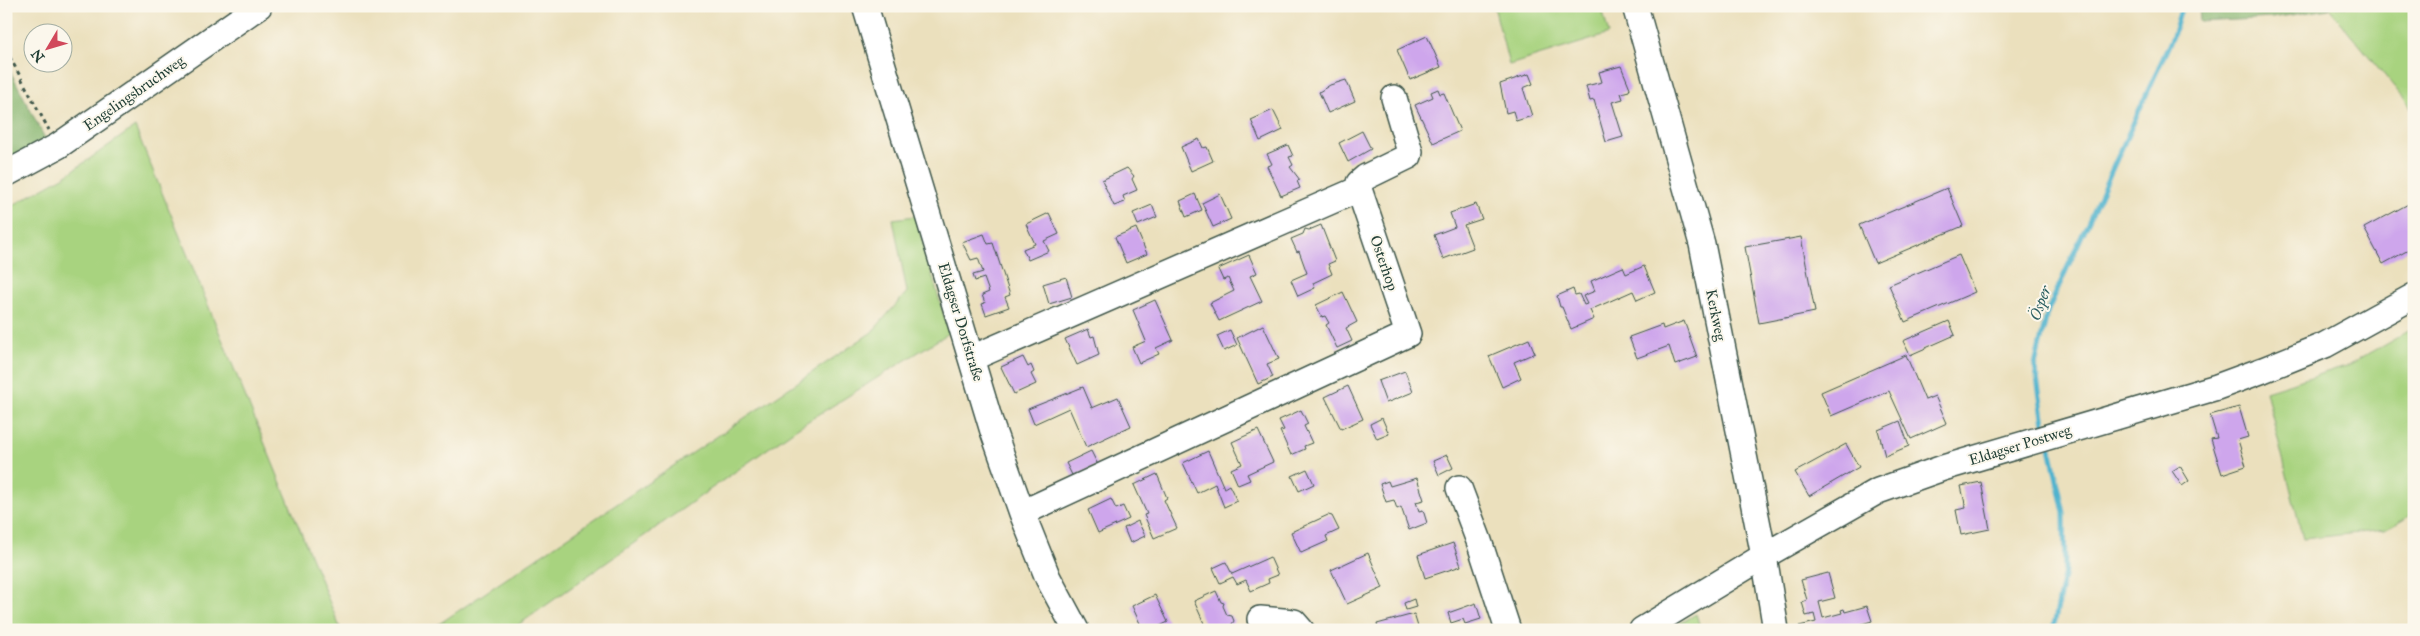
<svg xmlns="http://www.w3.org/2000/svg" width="2420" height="636" viewBox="0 0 2420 636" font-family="'IM FELL Great Primer',serif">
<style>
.green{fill:#a8d37f;stroke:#64885a}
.forest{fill:#86b56e;stroke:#527951}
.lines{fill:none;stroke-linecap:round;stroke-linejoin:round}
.stream{stroke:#4fb3ce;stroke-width:5}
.building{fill:#cea6ec}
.minor-casing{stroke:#3e5549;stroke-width:28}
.path{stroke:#3e5549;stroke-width:3;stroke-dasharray:4 4;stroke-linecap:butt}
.minor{stroke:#fff;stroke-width:25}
.labels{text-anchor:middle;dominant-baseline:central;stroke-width:4;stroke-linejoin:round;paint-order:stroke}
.street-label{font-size:15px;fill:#1f3d34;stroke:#fbf7ec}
.water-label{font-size:16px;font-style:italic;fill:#2d6062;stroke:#fbf7ec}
</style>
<rect width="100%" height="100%" fill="#fbf7ec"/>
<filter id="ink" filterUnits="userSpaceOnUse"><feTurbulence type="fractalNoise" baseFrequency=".02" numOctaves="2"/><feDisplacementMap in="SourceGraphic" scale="10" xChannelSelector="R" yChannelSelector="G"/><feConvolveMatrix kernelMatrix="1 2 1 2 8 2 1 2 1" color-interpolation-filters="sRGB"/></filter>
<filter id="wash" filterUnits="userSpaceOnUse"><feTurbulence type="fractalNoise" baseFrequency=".0096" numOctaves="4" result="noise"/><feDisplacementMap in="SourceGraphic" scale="20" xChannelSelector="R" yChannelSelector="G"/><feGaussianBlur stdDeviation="1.12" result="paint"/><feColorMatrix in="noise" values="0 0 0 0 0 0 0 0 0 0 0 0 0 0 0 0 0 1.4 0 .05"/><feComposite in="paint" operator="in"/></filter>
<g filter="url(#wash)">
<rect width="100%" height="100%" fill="#ebe0bd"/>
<path class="green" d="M1494,6h107l8,28 -100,31z
M2329,6h85v105l-84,-102z
M135,127l12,29 194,474h-335v-421l59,-33z
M915,216l34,117 -152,95 -286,202h-81l442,-298 35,-40 -14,-73z
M2414,328v186l-29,16 -82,9 -37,-148 83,-26z
M1696,614l5,16h-33z"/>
<path class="forest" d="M2199,6h129l1,3 -57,9 -72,4z
M6,63l43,83 -43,22z"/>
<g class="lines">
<path class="stream" d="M2045,430l-10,-65 13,-55 125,-274 9,-30
M2049,443l15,70 1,58 -12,59"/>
</g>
<g id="blocks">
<path class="building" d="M1427,36l14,31 -31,13 -13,-30z
M1621,66l9,22 -1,3 -8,2 2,6 -11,3 11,35 -17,5 -12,-42 -4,1 -4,-15 16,-4 -3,-10z
M1529,74l4,10 -10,4 9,28 -16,5 -3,-10 -7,2 -6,-29z
M1346,80l9,21 -27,12 -9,-21 11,-7z
M1438,89l2,5 4,-1 16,38 -27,12 -18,-38 18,-8 -2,-5z
M1273,110l10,20 -23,11 -9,-21z
M1362,131l9,18 -23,13 -9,-19z
M1199,139l4,9 4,-1 6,14 -22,10 -10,-24z
M1288,145l5,11 -4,1 4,8 -3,2 10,13 -3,1 3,7 -19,8 -14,-30 5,-2 -5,-10z
M1127,168l7,8 -2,3 5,11 -14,6 2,6 -11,4 -12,-26z
M1947,188l16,38 -88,37 -16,-38z
M1195,194l7,16 -16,7 -6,-16z
M1220,194l11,25 -18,8 -11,-24z
M2414,201v46l-31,17 -19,-36z
M1476,204l6,15 -18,6 9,23 -30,11 -9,-24 21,-8 -5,-14z
M1152,205l5,12 -19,8 -5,-12z
M1049,213l10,21 -15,7 5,10 -21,9 -5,-11 12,-5 -9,-20z
M1321,225l14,36 -7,3 4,10 -19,9 2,5 -17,8 -7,-16 16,-7 -8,-22 -2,1 -6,-13 12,-5 2,-5 4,1z
M1136,228l11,26 -21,9 -11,-26z
M984,234l4,10 5,-1 17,52 -5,2 4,10 -23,8 -4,-11 3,-1 -3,-8 7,-3 -5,-14 -9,3 -2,-6 10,-3 -5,-14 -7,2 -9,-18z
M1801,237l14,75 -56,11 -14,-76z
M1249,255l8,18 -7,3 12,25 -43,20 -9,-18 24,-12 -6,-13 -5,2 -5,-11z
M1959,255l16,37 -70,30 -16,-37z
M1644,266l11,26 -18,8 -4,-9 -43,19 4,9 -23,10 -9,-22h-2l-3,-11 16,-7 2,6 4,-1 5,11 3,-1 -4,-8 12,-5 -4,-10 32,-14 3,7z
M1066,277l6,20 -23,7 -6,-20z
M1343,292l14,30 -11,6 6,13 -15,7 -11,-23 3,-2 -4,-7 -3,1 -6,-12z
M1155,300l18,40 -17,8 3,6 -20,9 -7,-16 14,-6 -13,-31z
M1684,321l13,36 -22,8 -6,-19 -32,12 -8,-21 33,-12 1,4z
M1949,321l6,14 -45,20 -7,-14z
M1263,325l16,34 -12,5 6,13 -15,7 -21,-46z
M1088,329l3,8 3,-1 5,19 -22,10 -12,-26z
M1230,330l7,15 -13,6 -7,-15z
M1529,339l6,14 -21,9 7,16 -19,9 -13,-31z
M1906,355l19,45 10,-4 12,27 -36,16 -22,-48 -58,25 -10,-24z
M1023,357l5,10 3,-2 3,7 -3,2 5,10 -22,10 -13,-27z
M1405,371l8,21 -27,11 -8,-22z
M1348,386l15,33 -22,10 -16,-32z
M1083,387l9,21 26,-11 13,29 -45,21 -17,-39 -35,16 -6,-15z
M2239,407l9,30 -10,3 8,26 -24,8 -11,-35 6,-1 -7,-23z
M1301,410l7,14 -4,2 8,17 -8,3 1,3 -14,6 -11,-24 4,-1 -5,-10z
M1382,418l7,16 -12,5 -7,-15z
M1900,421l9,25 -24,10 -7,-26z
M1258,430l15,32 -26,12 3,6 -12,5 -7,-16 11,-5 -10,-22z
M1846,444l13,23 -50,29 -14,-24z
M1091,451l7,14 -25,12 -7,-14z
M1208,451l16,37 5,-3 8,16 -13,6 -9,-23 -18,9 -14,-30z
M1447,455l6,13 -14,7 -6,-14z
M2180,466l9,15 -7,5 -10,-15z
M1307,469l7,15 -15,7 -7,-15z
M1157,474l10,24 -3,2 13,28 -23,10 -10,-23 3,-1 -13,-29z
M1417,478l7,22 -8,2 3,9 4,-1 4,13 -18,7 -8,-23 -4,2 -3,-9 -8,2 -6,-18 8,-3 2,5z
M1981,482l9,47 -29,6 -5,-25 10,-2 -5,-22z
M1111,499l5,10 7,-3 6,13 -31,14 -10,-23z
M1328,515l4,1 7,14 -13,6 2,5 -27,12 -10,-21z
M1138,521l7,15 -15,7 -6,-15z
M1453,543l8,23 -36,12 -7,-23z
M1368,553l15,35 -36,16 -16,-34z
M1270,557l8,18 -10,4 1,4 -18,8 -5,-11 -9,4 -4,-7 -13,6 -7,-15 13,-6 6,12z
M1828,573l7,25 -16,4 4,16 19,-5 -1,-3 3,-1 1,3 22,-6 5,15 -31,9h-41l-1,-4 17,-4 -2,-8 -8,2 -4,-14 5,-2 -6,-20z
M1216,591l5,11 3,1 -1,3 4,9 5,1 2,5 -6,9h-21l-13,-29z
M1155,595l13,27 -16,8h-9l-11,-24z
M1414,599l2,8 -10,3 -2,-7z
M1476,603l5,16 -16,5 -2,-5 -12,4 -3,-10z
M1414,614l5,16h-40l-2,-6z"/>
</g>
</g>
<g filter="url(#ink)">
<use href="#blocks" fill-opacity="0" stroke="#3e5549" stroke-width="1"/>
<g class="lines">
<defs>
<path id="minor" d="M865,6l127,422 30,85 26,65 28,52
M1635,6l67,238 62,312 12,74
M6,174l52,-28 201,-140
M1359,189v-6l7,-6 43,-21 1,-4 -16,-54
M972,358l387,-169 49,145 -386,179
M1459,488l20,53 29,89
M1260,619l34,3 7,8
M1642,630l122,-74 114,-65 65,-23 274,-81 46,-17 62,-25 89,-49"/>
</defs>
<use href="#minor" class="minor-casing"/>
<path class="path" d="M6,50l43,80"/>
<use href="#minor" class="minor"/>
</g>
</g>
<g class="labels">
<g class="street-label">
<text transform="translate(134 93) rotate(-35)">Engelingsbruchweg</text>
<text transform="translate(1384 263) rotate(71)">Osterhop</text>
<text transform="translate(1716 315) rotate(79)">Kerkweg</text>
<text transform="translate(961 322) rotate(73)">Eldagser Dorfstraße</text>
<text transform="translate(2020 445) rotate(-17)">Eldagser Postweg</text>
</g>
<g class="water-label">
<text transform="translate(2040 303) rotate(-70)">Ösper</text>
</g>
</g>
<rect width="2420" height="636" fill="none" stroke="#fbf7ec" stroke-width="25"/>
<g transform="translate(48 48) rotate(232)"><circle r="24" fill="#fbf7ec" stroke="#a3ada2"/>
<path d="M0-4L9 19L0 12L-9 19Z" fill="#d1495b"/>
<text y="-8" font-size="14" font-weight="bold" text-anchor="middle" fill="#1f3d34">N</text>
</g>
</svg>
